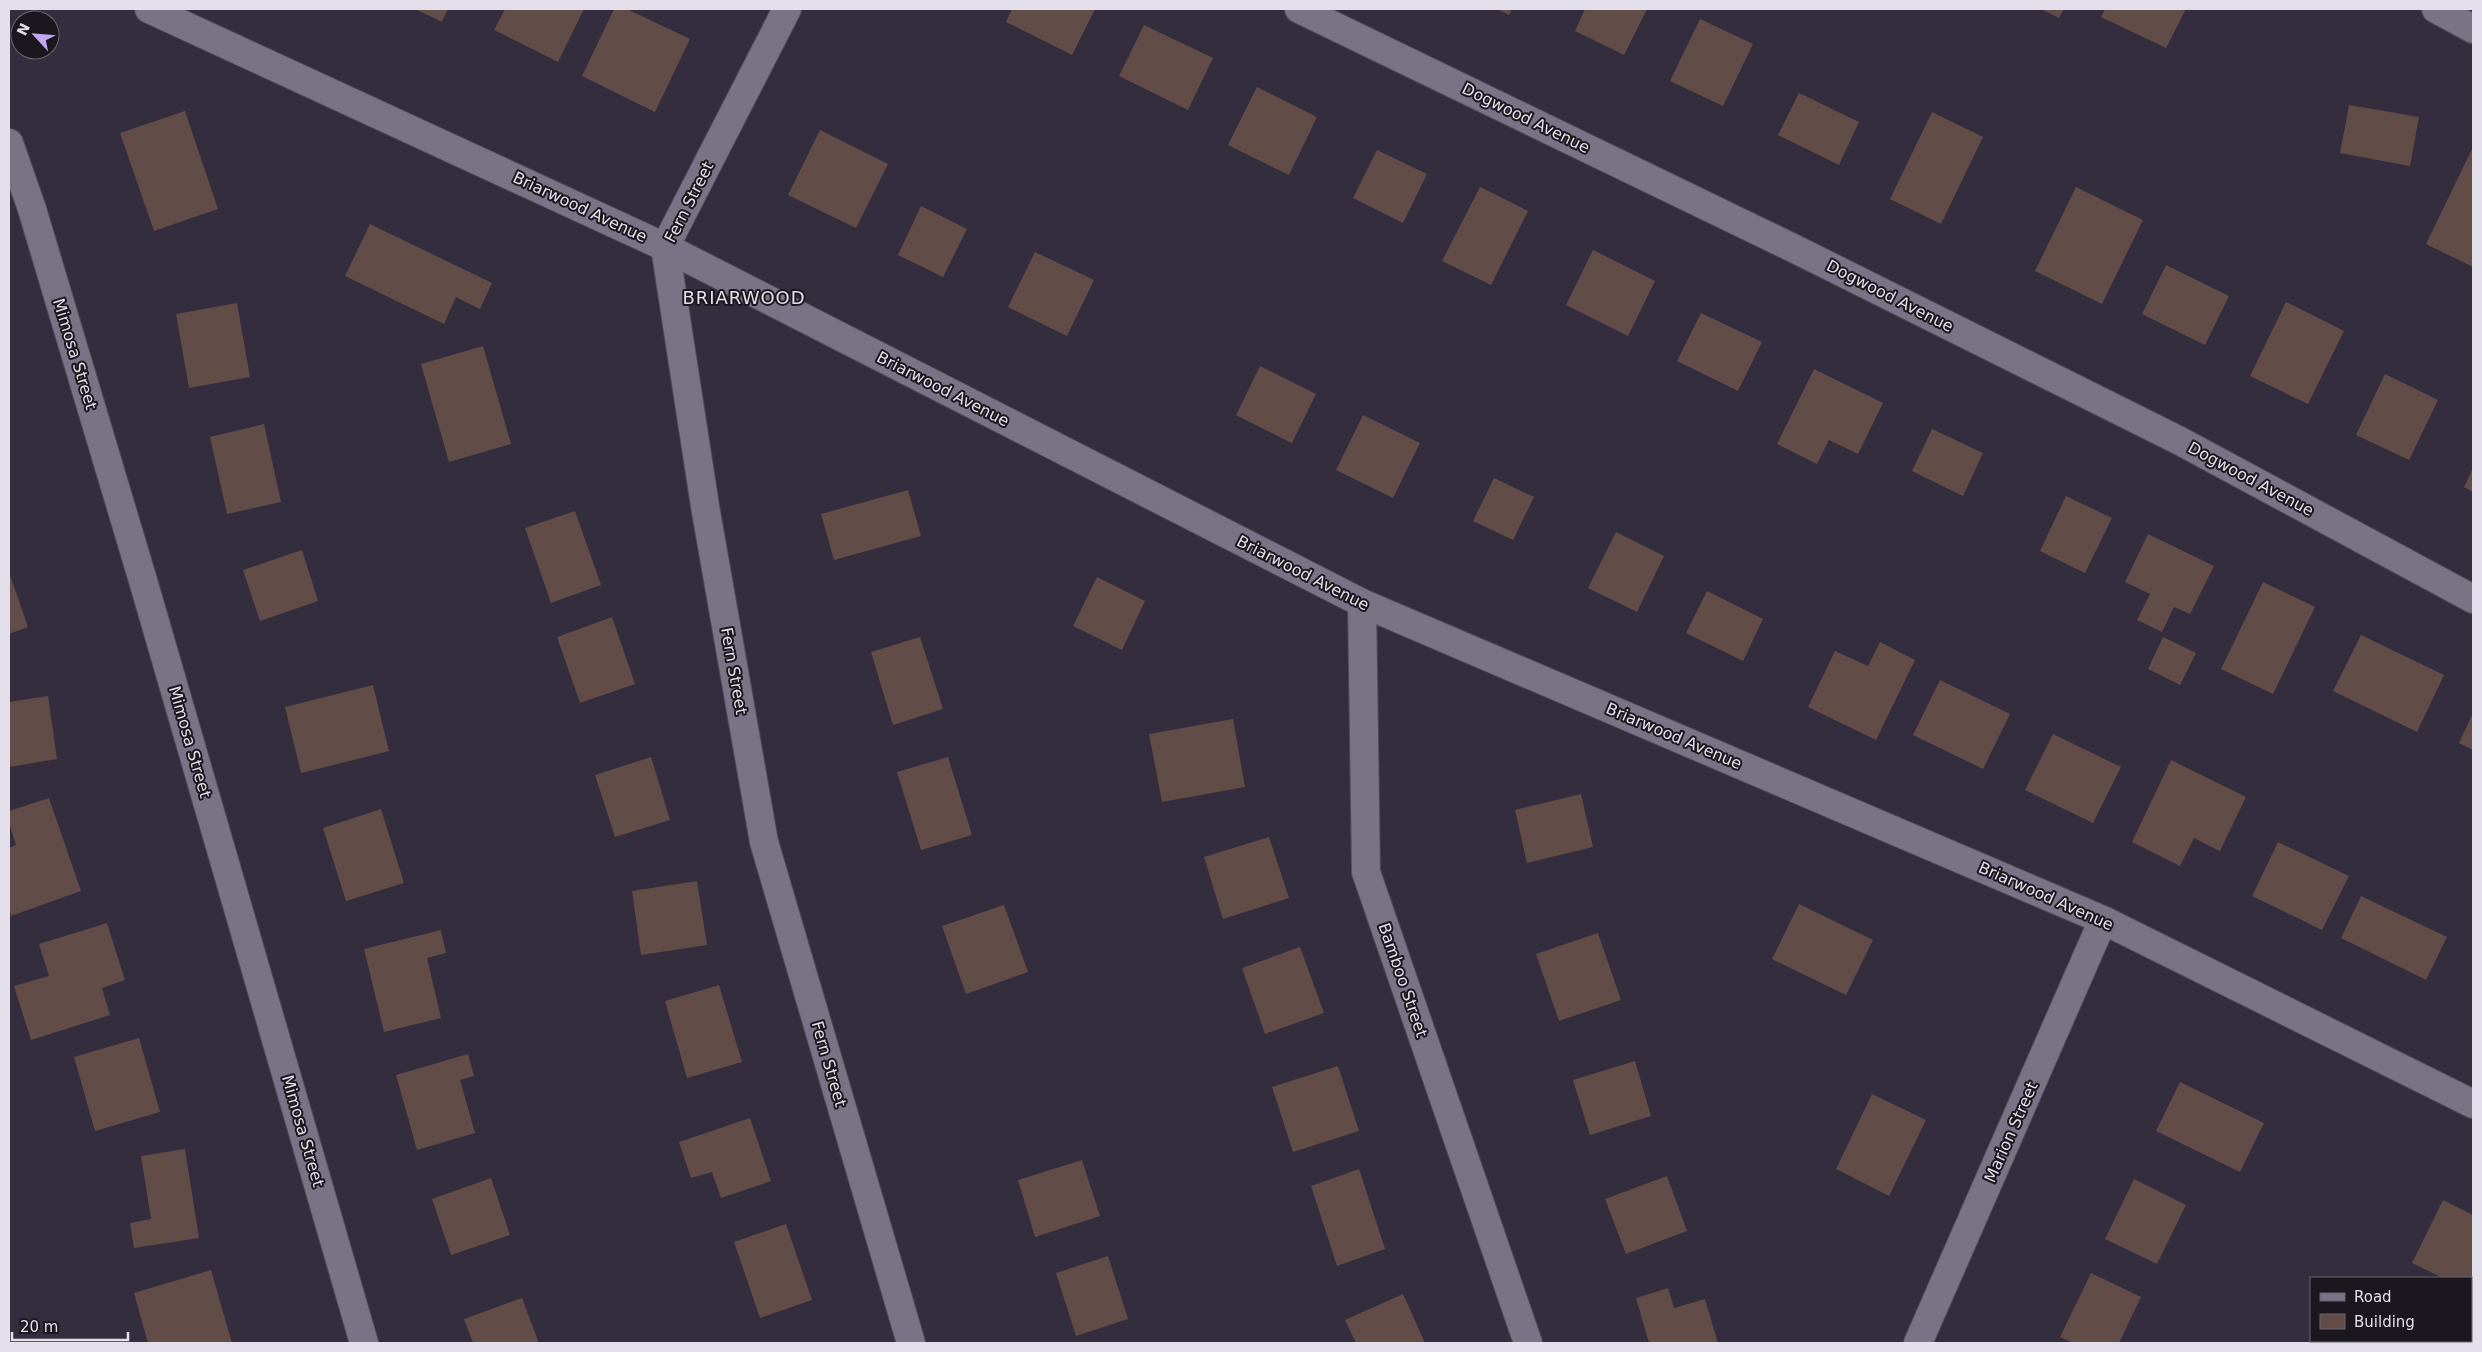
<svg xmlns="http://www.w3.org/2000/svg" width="2482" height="1352" viewBox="0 0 2482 1352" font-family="'DejaVu Sans',sans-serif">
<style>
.building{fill:#614c48}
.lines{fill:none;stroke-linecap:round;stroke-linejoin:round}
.minor-casing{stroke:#4f4b58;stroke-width:30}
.tertiary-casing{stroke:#4f4b58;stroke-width:30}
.minor{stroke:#7a7386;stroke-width:28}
.tertiary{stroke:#7a7386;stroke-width:28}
.labels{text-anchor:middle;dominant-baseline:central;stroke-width:4;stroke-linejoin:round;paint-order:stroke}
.street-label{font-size:16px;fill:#e4e0eb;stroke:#1a171f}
.neighbourhood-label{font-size:18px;letter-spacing:1px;fill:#e4e0eb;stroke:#1a171f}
</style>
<rect width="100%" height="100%" fill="#342d3e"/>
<path class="building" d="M415,9h33l-6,13z
M505,9h79l-26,53 -64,-32z
M614,9h13l63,30 -35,73 -73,-36z
M1012,9h83l-23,46 -66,-33z
M1497,9h15l-3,6z
M1585,9h62l-23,46 -49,-24z
M2041,9h23l-5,9z
M2105,9h81l-20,39 -65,-31z
M1700,19l53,25 -30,62 -53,-25z
M1144,25l69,33 -25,52 -69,-34z
M1257,87l60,30 -28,58 -61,-30z
M1799,93l60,29 -20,43 -61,-30z
M2349,105l70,12 -9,49 -70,-13z
M185,111l33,98 -64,22 -34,-98z
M1932,112l51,25 -42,87 -51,-25z
M820,130l68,34 -32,64 -68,-33z
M2473,147v120l-47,-23z
M1377,150l50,24 -24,49 -50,-25z
M1480,187l48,24 -37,74 -49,-24z
M2076,187l67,33 -41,84 -67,-33z
M921,206l46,23 -24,48 -45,-22z
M370,224l122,59 -12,26 -24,-12 -12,27 -99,-48z
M1593,250l62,31 -27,55 -62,-31z
M1035,252l59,28 -27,56 -59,-29z
M2166,265l63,31 -24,49 -63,-31z
M2286,302l58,29 -36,73 -58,-28z
M237,303l13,74 -61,11 -13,-74z
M1701,313l61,29 -24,49 -61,-30z
M483,346l28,98 -62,18 -28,-98z
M1260,366l56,28 -24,49 -56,-28z
M1814,369l69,34 -25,51 -29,-14 -12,24 -40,-20z
M2385,374l53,26 -29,60 -53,-25z
M1363,415l57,28 -27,55 -57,-28z
M264,424l17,78 -54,12 -17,-77z
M1932,429l51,24 -20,43 -51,-25z
M2473,468v24l-9,-5z
M1494,478l40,19 -21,43 -40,-19z
M908,490l13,46 -87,24 -13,-46z
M2066,496l46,22 -27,55 -45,-22z
M575,511l26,74 -50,18 -26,-75z
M1616,532l48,24 -27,56 -49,-24z
M2148,534l66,32 -24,48 -16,-7 -12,25 -25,-12 13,-26 -25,-12z
M302,550l16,51 -58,20 -17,-51z
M9,572l19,55 -19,7z
M1097,577l48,24 -23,49 -49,-24z
M2263,582l52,25 -42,87 -52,-25z
M1707,591l56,28 -20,42 -57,-28z
M612,617l23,67 -55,19 -23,-66z
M2361,635l83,40 -27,57 -84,-41z
M920,637l23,72 -50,16 -22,-73z
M2163,637l33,16 -16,32 -32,-16z
M1880,642l35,18 -39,80 -68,-33 27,-56 33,15z
M1940,680l70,34 -27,55 -70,-34z
M373,685l16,66 -88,22 -16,-66z
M48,696l9,63 -48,8v-65z
M2473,713v37l-14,-7z
M1233,719l12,68 -83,15 -13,-68z
M2053,734l68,33 -28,56 -68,-33z
M651,757l19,63 -55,17 -20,-62z
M948,757l24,78 -51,15 -24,-78z
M2171,760l75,37 -26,54 -26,-13 -14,28 -48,-24z
M1581,794l12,53 -66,16 -12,-53z
M49,798l32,93 -70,25 -2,-9v-59l7,-3 -7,-22v-12z
M381,809l23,74 -58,18 -23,-73z
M1269,837l20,61 -66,21 -19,-62z
M2278,842l71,34 -27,54 -70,-34z
M697,881l10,64 -66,10 -9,-64z
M2361,896l86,41 -21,43 -85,-42z
M1799,904l74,36 -27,55 -74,-36z
M1004,905l24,67 -62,22 -24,-68z
M107,923l18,57 -23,8 8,27 -79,25 -17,-54 35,-10 -10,-32z
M441,930l5,23 -19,5 14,60 -57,14 -20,-83z
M1598,933l23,67 -62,21 -23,-67z
M1300,947l24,66 -59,21 -23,-66z
M719,985l23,77 -55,16 -22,-77z
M139,1038l21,74 -65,19 -21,-74z
M468,1054l6,22 -14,4 15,53 -58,17 -21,-75z
M1635,1061l16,55 -61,19 -17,-55z
M1338,1066l21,65 -66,21 -21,-65z
M2180,1082l84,41 -24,49 -84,-41z
M1872,1094l54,26 -37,76 -53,-27z
M750,1118l21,63 -50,17 -9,-26 -21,6 -12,-36z
M185,1149l14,89 -65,10 -4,-25 21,-4 -10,-63z
M1082,1160l18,56 -65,21 -17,-57z
M1359,1169l26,80 -48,17 -26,-80z
M1667,1176l20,55 -61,23 -21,-55z
M491,1178l19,57 -59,20 -19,-56z
M2134,1179l52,26 -29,59 -52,-25z
M2443,1200l30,15 -1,63h-29l-31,-15z
M786,1224l26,76 -52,18 -26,-76z
M1108,1256l20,63 -52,17 -20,-63z
M211,1270l21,73h-84l-14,-50z
M2091,1273l50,24 -22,46h-46l-13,-6z
M1668,1288l6,20 31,-9 13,44h-69l-13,-45z
M1403,1294l22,49h-69l-11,-23z
M522,1298l17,45h-66l-9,-24z
M2377,1341h68l-2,2h-68z"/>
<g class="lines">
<defs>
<path id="minor" d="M149,9l516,238 697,356 741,317 370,184
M787,9l-122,238 40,259 59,336 147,501
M1299,9l492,238 389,194 293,158
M9,143l23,66 112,375 220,759
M1362,603l4,269 162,471
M1918,1343l185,-423"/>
<path id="tertiary" d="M2436,9l37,20"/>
</defs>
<use href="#minor" class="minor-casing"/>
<use href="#tertiary" class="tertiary-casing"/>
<use href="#minor" class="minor"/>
<use href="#tertiary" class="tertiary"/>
</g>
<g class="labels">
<g class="street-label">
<text transform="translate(1526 118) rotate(26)">Dogwood Avenue</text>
<text transform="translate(689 202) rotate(-63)">Fern Street</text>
<text transform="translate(580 207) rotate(25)">Briarwood Avenue</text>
<text transform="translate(1890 296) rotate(27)">Dogwood Avenue</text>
<text transform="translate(75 354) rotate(73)">Mimosa Street</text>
<text transform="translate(943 389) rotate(27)">Briarwood Avenue</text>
<text transform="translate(2251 479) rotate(28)">Dogwood Avenue</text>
<text transform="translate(1303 573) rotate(27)">Briarwood Avenue</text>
<text transform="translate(734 671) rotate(80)">Fern Street</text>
<text transform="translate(1674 736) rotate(23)">Briarwood Avenue</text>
<text transform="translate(190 742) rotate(74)">Mimosa Street</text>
<text transform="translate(2046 896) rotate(24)">Briarwood Avenue</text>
<text transform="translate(1403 980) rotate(71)">Bamboo Street</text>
<text transform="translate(829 1064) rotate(74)">Fern Street</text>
<text transform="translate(303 1131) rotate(74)">Mimosa Street</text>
<text transform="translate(2011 1132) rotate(-66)">Marion Street</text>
</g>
<g class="neighbourhood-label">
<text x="744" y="297">BRIARWOOD</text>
</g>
</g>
<rect width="2482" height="1352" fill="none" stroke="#e4e0eb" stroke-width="20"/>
<rect x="2310" y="1277" width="162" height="65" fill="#1a171f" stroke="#6b6771"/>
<rect x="2320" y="1293" width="25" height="8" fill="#7a7386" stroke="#6b6771"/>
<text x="2354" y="1302" font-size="15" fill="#e4e0eb">Road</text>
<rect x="2320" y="1314" width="25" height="15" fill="#614c48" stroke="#6b6771"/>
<text x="2354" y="1327" font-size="15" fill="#e4e0eb">Building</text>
<g transform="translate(35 35) rotate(296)"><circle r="24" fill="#1a171f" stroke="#6b6771"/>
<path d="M0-4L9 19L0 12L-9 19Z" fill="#c3a7f2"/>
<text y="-8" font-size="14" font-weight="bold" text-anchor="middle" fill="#e4e0eb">N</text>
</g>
<path d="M12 1332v8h116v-8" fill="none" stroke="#e4e0eb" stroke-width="2.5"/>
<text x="20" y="1332" font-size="15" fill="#e4e0eb" stroke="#1a171f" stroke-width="4" paint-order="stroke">20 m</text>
</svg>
